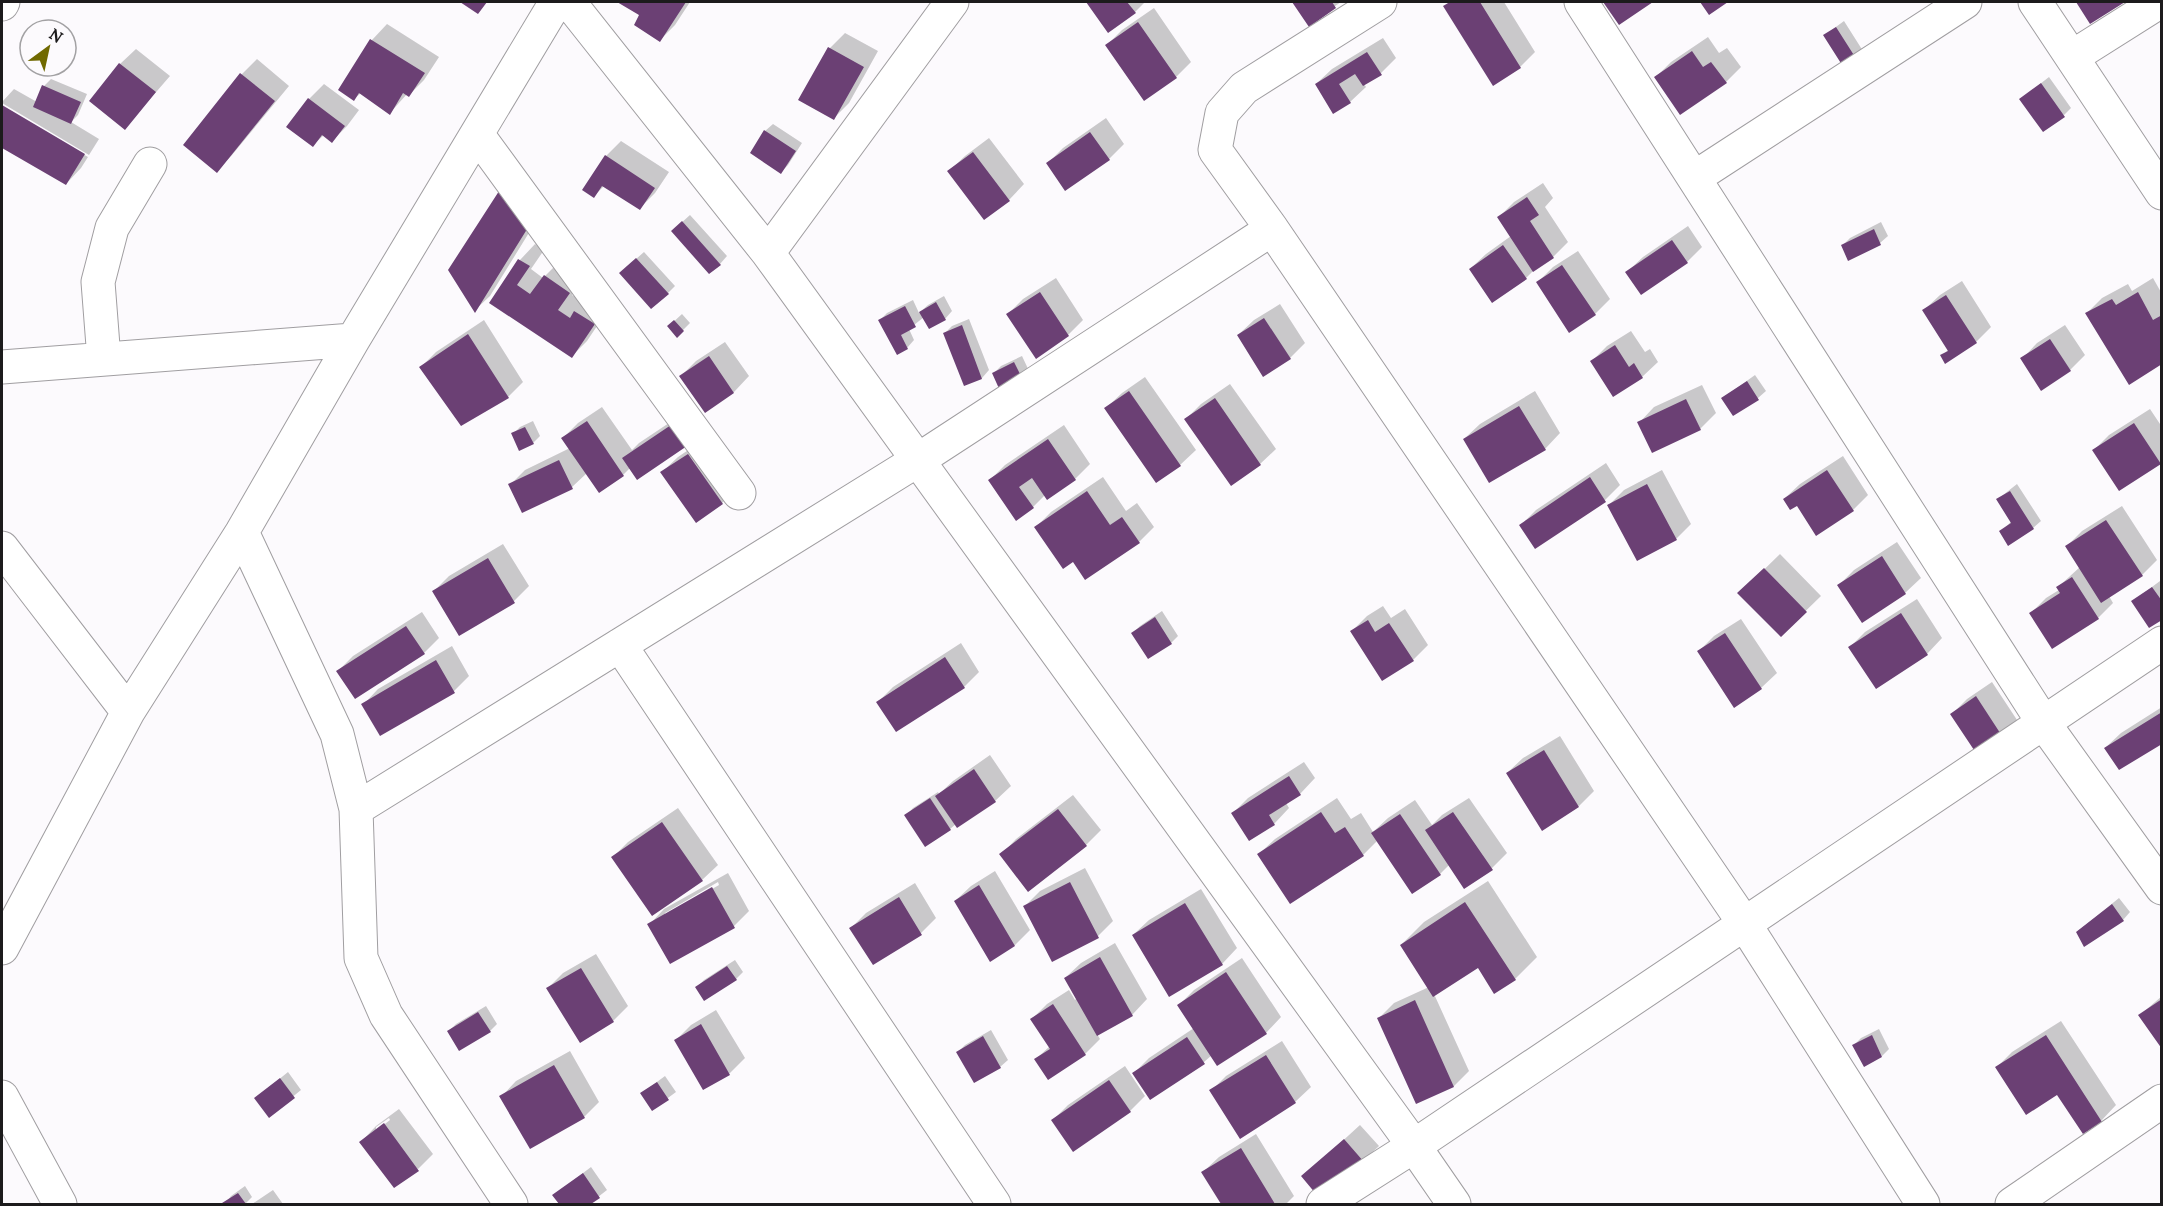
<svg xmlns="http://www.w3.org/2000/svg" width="2163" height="1206" viewBox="0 0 2163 1206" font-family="Lora,serif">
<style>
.shadow{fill:#0003;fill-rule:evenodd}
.building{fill:#6b4074}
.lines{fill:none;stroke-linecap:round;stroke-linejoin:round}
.minor-casing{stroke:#a09ea1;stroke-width:35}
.minor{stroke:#fff;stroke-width:33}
</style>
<rect width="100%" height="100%" fill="#fcfafd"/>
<path class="shadow" d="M620,2h70l-15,23 -15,15 -19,-25z
M1088,2h57l-10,10 -27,19z
M1294,2h47l-32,22z
M1449,2h55l31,50 -15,15 -75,-61z
M1605,2h46l-31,21z
M2078,2h44l-31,20z
M1154,8l37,54 -15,15 -69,-32 15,-15z
M1844,21l19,30 -7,8 -31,-24z
M387,24l52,33 -15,23 -15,15 -2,-1 -17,19 -29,-20 -7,6 -14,-9 32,-50z
M845,33l33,18 -29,52 -15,15 -34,-18 30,-52z
M1708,37l11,16 8,-5 14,19 -15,15 -70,-5 15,-15z
M1383,38l13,20 -15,15 -17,11 2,3 -16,15 -17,10 -17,-28 16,-15z
M136,49l34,27 -45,52 -34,-28 29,-36z
M257,59l32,27 -57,69 -15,16 25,-97z
M2049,77l22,31 -7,7 -43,-16z
M51,79l36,15 -9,21 -7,7 28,17 -10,16 -87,-52v4l86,50 -7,11 -15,16 -64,-38v-44l12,-13 23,13 7,-16z
M324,84l35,26 -12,16 -15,15 -8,-6 -11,10 -4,-46z
M1106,118l18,26 -15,15 -61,4 15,-15z
M773,124l29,19 -14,22 -7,7 -16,-41z
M989,138l35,46 -15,16 -60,-29 16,-15z
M621,141l48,31 -14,21 -15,15 -35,-23 -11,11 12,-40z
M1543,183l10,15 -8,9 23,35 -15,15 -18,12 -9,9 -56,-9 16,-15 25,-18 -12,-19 15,-15z
M543,210l-53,86 -15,14 -25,-40z
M690,215l37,41 -7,8 -40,-40z
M1881,222l7,14 -8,7 -31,16 -6,-14 7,-7z
M1688,226l14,21 -15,15 -60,10 16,-15z
M535,244l9,6 -13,19 12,9 17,-17 24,16 -12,18 12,7 25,6 -22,33 -15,15 -81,-54 29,-42z
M1578,251l32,48 -15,15 -57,-32 15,-15z
M644,252l31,34 -7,7 -40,-27z
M1056,278l27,42 -15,15 -60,-21 15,-15z
M2153,278l9,16v68l-75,-49 15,-15 26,-14 4,7z
M1962,281l29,46 -15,15 -34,14 7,-7 -25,-39 16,-15z
M944,296l8,15 -7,8 -21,-2 -15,12 5,11 -7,8 -27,-28 7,-7 26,-13 6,13 9,-8z
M1280,304l25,39 -15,15 -52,-23 16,-15z
M682,314l8,9 -13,13 -8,-10z
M969,319l20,51 -7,8 -17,6 -20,-51 7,-7z
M484,320l39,62 -15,15 -87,-30 15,-15z
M2065,325l20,30 -15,15 -48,-11 15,-16z
M1631,331l14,21 5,-3 8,13 -16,15 -28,18 -22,-34 15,-15z
M725,342l24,34 -15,16 -29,19 -24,-35 15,-15z
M1022,356l8,17 -7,8 -29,-8 7,-7z
M1755,375l11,16 -8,7 -24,16 -11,-16z
M1145,377l51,73 -16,15 -23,16 -51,-73 16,-15z
M1230,384l46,65 -16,15 -74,-45 15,-15z
M1702,385l14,28 -16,16 -47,22 -14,-28 15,-16z
M1535,391l25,42 -15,16 -81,-10 16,-15z
M602,407l30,43 7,-7 48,-32 -64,64 -24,16 -12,-18 -15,14 -62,-2 15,-15 45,-22 -7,-10 15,-15z
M2150,409l12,18v34l-43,28 -25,-39 15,-15z
M533,421l7,15 -7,7 -20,-9 7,-7z
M1064,425l26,39 -15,15 -28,19 -2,-3 -12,12 -43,-27 15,-15z
M703,440l34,48 -15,15 -60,-31 16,-15z
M1843,456l25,39 -15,15 -56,-6 -13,-5 16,-15z
M1606,463l14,22 -15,15 -69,47 -15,-22 15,-15z
M1662,470l29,54 -15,15 -67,-34 15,-15z
M1103,477l23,34 11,-8 17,24 -15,15 -66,18 -37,-33 15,-15z
M2017,484l24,37 -8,7 -24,15 -8,-12 11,-10 -14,-22z
M2122,506l35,54 -15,15 -33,21 4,7 -15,15 -67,-5 15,-15 13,-8 -1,-3 22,-20 -13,-21 15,-15z
M1897,542l24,36 -16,15 -66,-8 15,-15z
M503,544l26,42 -15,15 -80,-10 15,-15z
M1780,554l41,42 -40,39 -41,-42z
M2160,581l2,3v34l-29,-17z
M1917,599l25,39 -15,16 -51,33 -26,-40 15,-15z
M1383,606l8,12 14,-9 23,36 -15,15 -61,-29 15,-15z
M1162,611l16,25 -7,7 -38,-10 7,-7z
M422,612l17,26 -15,15 -86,18 15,-15z
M1741,619l36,54 -16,15 -62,-37 15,-15z
M961,643l18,29 -15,15 -86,15 15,-15z
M452,646l17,30 -15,15 -91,14 15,-16z
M1992,682l27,41 -41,31 -26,-40 15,-15z
M2162,707v35l-57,6 16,-15z
M1560,736l34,55 -15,15 -72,-33 16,-15z
M990,755l21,31 -16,15 -37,25 -2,-2 -6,5 -44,-13 7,-8 25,-16 1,2 14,-13z
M1304,762l11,16 -15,16 -14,9 3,5 -15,16 -41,-11 15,-15z
M1073,795l28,35 -15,15 -85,10 15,-16z
M1337,798l14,21 10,-6 12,19 15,-14 27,-18 17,25 10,-10 27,-17 38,55 -15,15 -42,-4 -10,10 -62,-34 -15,15 -104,-1 16,-15z
M678,808l40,57 -16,15 -49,34 -40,-57 15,-15z
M1085,868l28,53 -15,15 -73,-30 15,-15z
M995,871l35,59 -15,15 -25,14 -35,-58 16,-15z
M728,873l21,38 -15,15 -63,36 -22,-37 15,-16zM718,882l1,3 -54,31v-3z
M1488,881l49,76 -22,22 -37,-13 -44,28 35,77 -15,15 -37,16 -38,-84 15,-15 35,-16 -28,-42 23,-23z
M915,883l21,35 -15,15 -48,30 -22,-35 15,-15z
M1201,889l36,59 -15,16 -52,31 -37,-60 16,-15z
M2119,898l11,14 -7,8 -46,12z
M1115,943l32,56 -15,16 -35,19 3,5 -15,15 -49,5 14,-13 -18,-27 15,-15 22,-14 6,10 2,-2 -12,-20 16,-15z
M596,954l32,52 -15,15 -65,-33 15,-15z
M1242,958l39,59 -15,16 -54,22 -8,7 -54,36 -16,-25 15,-15 45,-30 -15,-23 15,-15z
M735,960l8,12 -7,7 -39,8 7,-7z
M2162,996v50l-22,-31z
M486,1006l11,18 -7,7h-41l7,-7z
M716,1010l29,48 -16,16 -26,14 -27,-48 15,-15z
M2061,1021l55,84 -15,16 -18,11 -25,-39 -61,-26 15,-15z
M1879,1029l10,20 -7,7 -28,-11 7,-7z
M991,1030l17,30 -8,7 -42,-15 7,-7z
M1282,1041l29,46 -16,15 -84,-11 15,-15z
M570,1051l29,51 -15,15 -83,-20 15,-16z
M1125,1066l20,30 -15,15 -77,9 15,-15z
M288,1072l13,18 -32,26 -13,-18z
M665,1076l11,16 -23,17 -11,-16z
M399,1109l34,45 -15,15 -57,-27 15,-16zM389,1118l1,2 -14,11v-4z
M1360,1125l19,21 -16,15 -60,16z
M1256,1134l38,62 -8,8h-63l-20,-32 16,-15z
M591,1167l16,23 -18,14h-28l-7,-9z
M245,1186l7,11 -7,7h-20l6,-8z
M273,1190l10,14h-31z"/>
<path class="building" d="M460,2h27l-9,12z
M617,2h69l-26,40 -26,-17 5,-10z
M1086,2h41l9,11 -28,20z
M1292,2h40l4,6 -27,19z
M1450,2h30l41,66 -28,18 -50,-80z
M1603,2h50l-34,23z
M1700,2h28l-19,13z
M2076,2h49l-35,22z
M1138,22l39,56 -33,23 -39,-56z
M1836,27l21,33 -13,8 -21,-33z
M370,39l55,34 -16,24 -6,-4 -13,22 -31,-22 -5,8 -16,-11z
M828,47l36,20 -30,53 -36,-20z
M1692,51l11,16 8,-5 16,21 -47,32 -26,-38z
M1367,52l15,23 -19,11 -8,-12 -16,10 12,19 -18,11 -18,-30z
M119,63l37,29 -31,38 -36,-29z
M240,73l35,28 -58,72 -34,-28z
M2041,83l24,34 -22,15 -24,-33z
M42,85l39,17 -10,22 -38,-17z
M308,98l37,28 -13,17 -10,-8 -9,12 -27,-20z
M2,105l83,49 -19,31 -64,-37z
M764,130l32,21 -15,23 -31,-21z
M1090,132l20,28 -45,31 -19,-28z
M973,152l37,49 -26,19 -37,-49z
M605,155l50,33 -15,22 -38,-24 -8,12 -12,-8z
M501,188l28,38 -54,87 -27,-43z
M1527,197l12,18 -9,6 24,37 -21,14 -36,-55z
M682,221l39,44 -12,9 -38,-43z
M1874,229l7,16 -33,16 -7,-16z
M1672,240l16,23 -47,32 -16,-23z
M1503,245l24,34 -35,24 -23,-34z
M636,258l33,36 -18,15 -32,-36z
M518,259l12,7 -13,19 13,9 14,-19 26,18 -12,17 12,8 4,-7 21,13 -23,34 -83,-55z
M1562,265l34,50 -27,18 -33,-51z
M1040,292l29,44 -33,23 -30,-45z
M2138,292l15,28 9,-5v49l-33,21 -44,-72 27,-14 4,6z
M1946,295l31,48 -32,21 -5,-9 8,-4 -26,-41z
M936,302l10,18 -17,9 -10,-17z
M905,306l11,21 -15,8 7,14 -11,6 -19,-35z
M1264,318l27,41 -28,18 -26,-42z
M674,320l10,11 -7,7 -10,-12z
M962,325l20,54 -18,7 -21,-53z
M468,334l41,64 -48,28 -42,-59z
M2050,339l21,32 -30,20 -21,-33z
M1615,345l14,22 5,-4 9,15 -30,19 -23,-36z
M709,356l25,37 -29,20 -26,-37z
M1014,362l10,20 -23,11 -9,-20z
M1747,381l12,19 -26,16 -12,-18z
M1129,391l52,75 -25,17 -52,-75z
M1215,398l46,67 -30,21 -47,-67z
M1686,399l15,31 -49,23 -15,-31z
M1519,406l27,44 -57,33 -26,-44z
M587,421l37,55 -25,17 -38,-55z
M2134,423l27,41 -42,27 -27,-41z
M671,425l16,21 -50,34 -15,-22z
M525,427l9,17 -15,7 -8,-18z
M1048,439l28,41 -29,20 -15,-22 -13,9 15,21 -18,13 -28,-41z
M688,454l35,50 -27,19 -36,-51z
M559,460l14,29 -51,24 -14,-29z
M1827,470l27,41 -38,25 -19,-30 -7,4 -7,-11z
M1590,477l16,25 -71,47 -16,-24z
M1647,484l30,56 -40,21 -30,-56z
M1087,491l23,34 12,-8 18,26 -55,37 -12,-18 -10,7 -29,-42z
M2010,491l24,38 -26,17 -9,-15 12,-8 -15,-24z
M2106,520l37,56 -42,27 -36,-57z
M1882,556l24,38 -44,29 -25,-38z
M488,558l27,45 -56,33 -27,-45z
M1764,568l43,44 -26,25 -44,-44z
M2072,577l27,42 -47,30 -23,-36 31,-20 -4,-6z
M2152,587l10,14v19l-13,8 -18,-27z
M1901,613l27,42 -52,34 -28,-42z
M1155,617l17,27 -24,15 -17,-26z
M1368,620l7,12 14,-9 25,38 -32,20 -32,-50z
M406,626l19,28 -70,45 -19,-28z
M1725,633l37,56 -28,19 -37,-57z
M945,657l20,31 -69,44 -20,-30z
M436,660l19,33 -75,43 -19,-32z
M1976,696l28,43 -26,17 -28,-42z
M2162,712v32l-43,26 -15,-22z
M1544,750l35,57 -37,24 -36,-58z
M974,769l22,33 -39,26 -22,-32z
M1289,776l12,19 -32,20 6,10 -26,16 -18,-28z
M930,798l21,32 -26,17 -21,-32z
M1058,809l29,37 -59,46 -29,-38z
M1321,812l14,21 10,-6 19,29 -74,48 -33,-50z
M1453,812l40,58 -29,19 -39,-59z
M1400,814l41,61 -29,19 -41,-61z
M662,822l41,59 -51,35 -41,-59z
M1070,882l29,56 -47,24 -29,-56z
M979,885l36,61 -25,16 -36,-61z
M712,887l23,41 -65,36 -23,-40z
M899,897l23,38 -49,30 -24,-37z
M1465,902l51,78 -22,14 -16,-26 -45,29 -33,-52z
M1185,903l38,62 -54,32 -37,-62z
M2112,904l12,17 -40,26 -8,-15z
M1100,957l33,59 -36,20 -33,-58z
M727,966l10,14 -33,21 -9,-14z
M581,968l33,54 -34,21 -34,-55z
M1226,972l41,62 -50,32 -40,-61z
M2162,999v50l-24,-34z
M1415,1000l39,87 -38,17 -39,-86z
M1053,1004l33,51 -38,25 -14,-21 16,-10 -20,-30z
M478,1012l13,20 -32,19 -12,-20z
M701,1024l29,51 -27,15 -29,-50z
M1872,1035l10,22 -18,10 -12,-22z
M2046,1035l56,87 -19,12 -26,-39 -31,20 -31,-48z
M983,1036l18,32 -27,15 -18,-31z
M1187,1037l18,27 -55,36 -18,-27z
M1266,1055l30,48 -56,36 -31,-49z
M554,1065l31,53 -55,31 -31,-53z
M280,1078l15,20 -26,20 -15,-20z
M1109,1080l22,32 -58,40 -22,-32z
M657,1082l12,18 -17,11 -12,-18z
M384,1123l35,48 -25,17 -35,-46z
M1344,1139l20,23 -43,38 -20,-24z
M1241,1148l34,56h-54l-20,-32z
M583,1173l17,25 -9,6h-32l-7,-9z
M238,1193l8,11h-23l-1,-1z"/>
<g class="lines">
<defs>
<path id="minor" d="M569,2l199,251 646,893 40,58
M1380,2l-136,86 -22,25 -7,37 57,79 472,694 179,281
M1581,2l462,720 119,166
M2035,2l127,191
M2,4l1,-2
M2072,57l87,-55
M477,134l262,359
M1694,178l271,-176
M768,253l184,-251
M104,359l-6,-77 14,-54 38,-64
M2,367l351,-27
M242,532l95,202 19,75 5,149 25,57 125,189
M2,548l126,164
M620,645l374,559
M356,809l562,-349 354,-231
M2,948l126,-236 114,-180 111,-192 203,-338
M2,1097l58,107
M1323,1204l91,-58 748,-503
M2012,1204l150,-103"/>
</defs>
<use href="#minor" class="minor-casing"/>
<use href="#minor" class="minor"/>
</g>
<rect width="2163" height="1206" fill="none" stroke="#1c1b1c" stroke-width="6"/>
<g transform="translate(48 48) rotate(33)"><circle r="28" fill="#fcfafd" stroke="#a2a1a3" stroke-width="1.5"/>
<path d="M0-4.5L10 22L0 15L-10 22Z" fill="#706900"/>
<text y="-9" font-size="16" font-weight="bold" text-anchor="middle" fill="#1c1b1c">N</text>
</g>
</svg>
